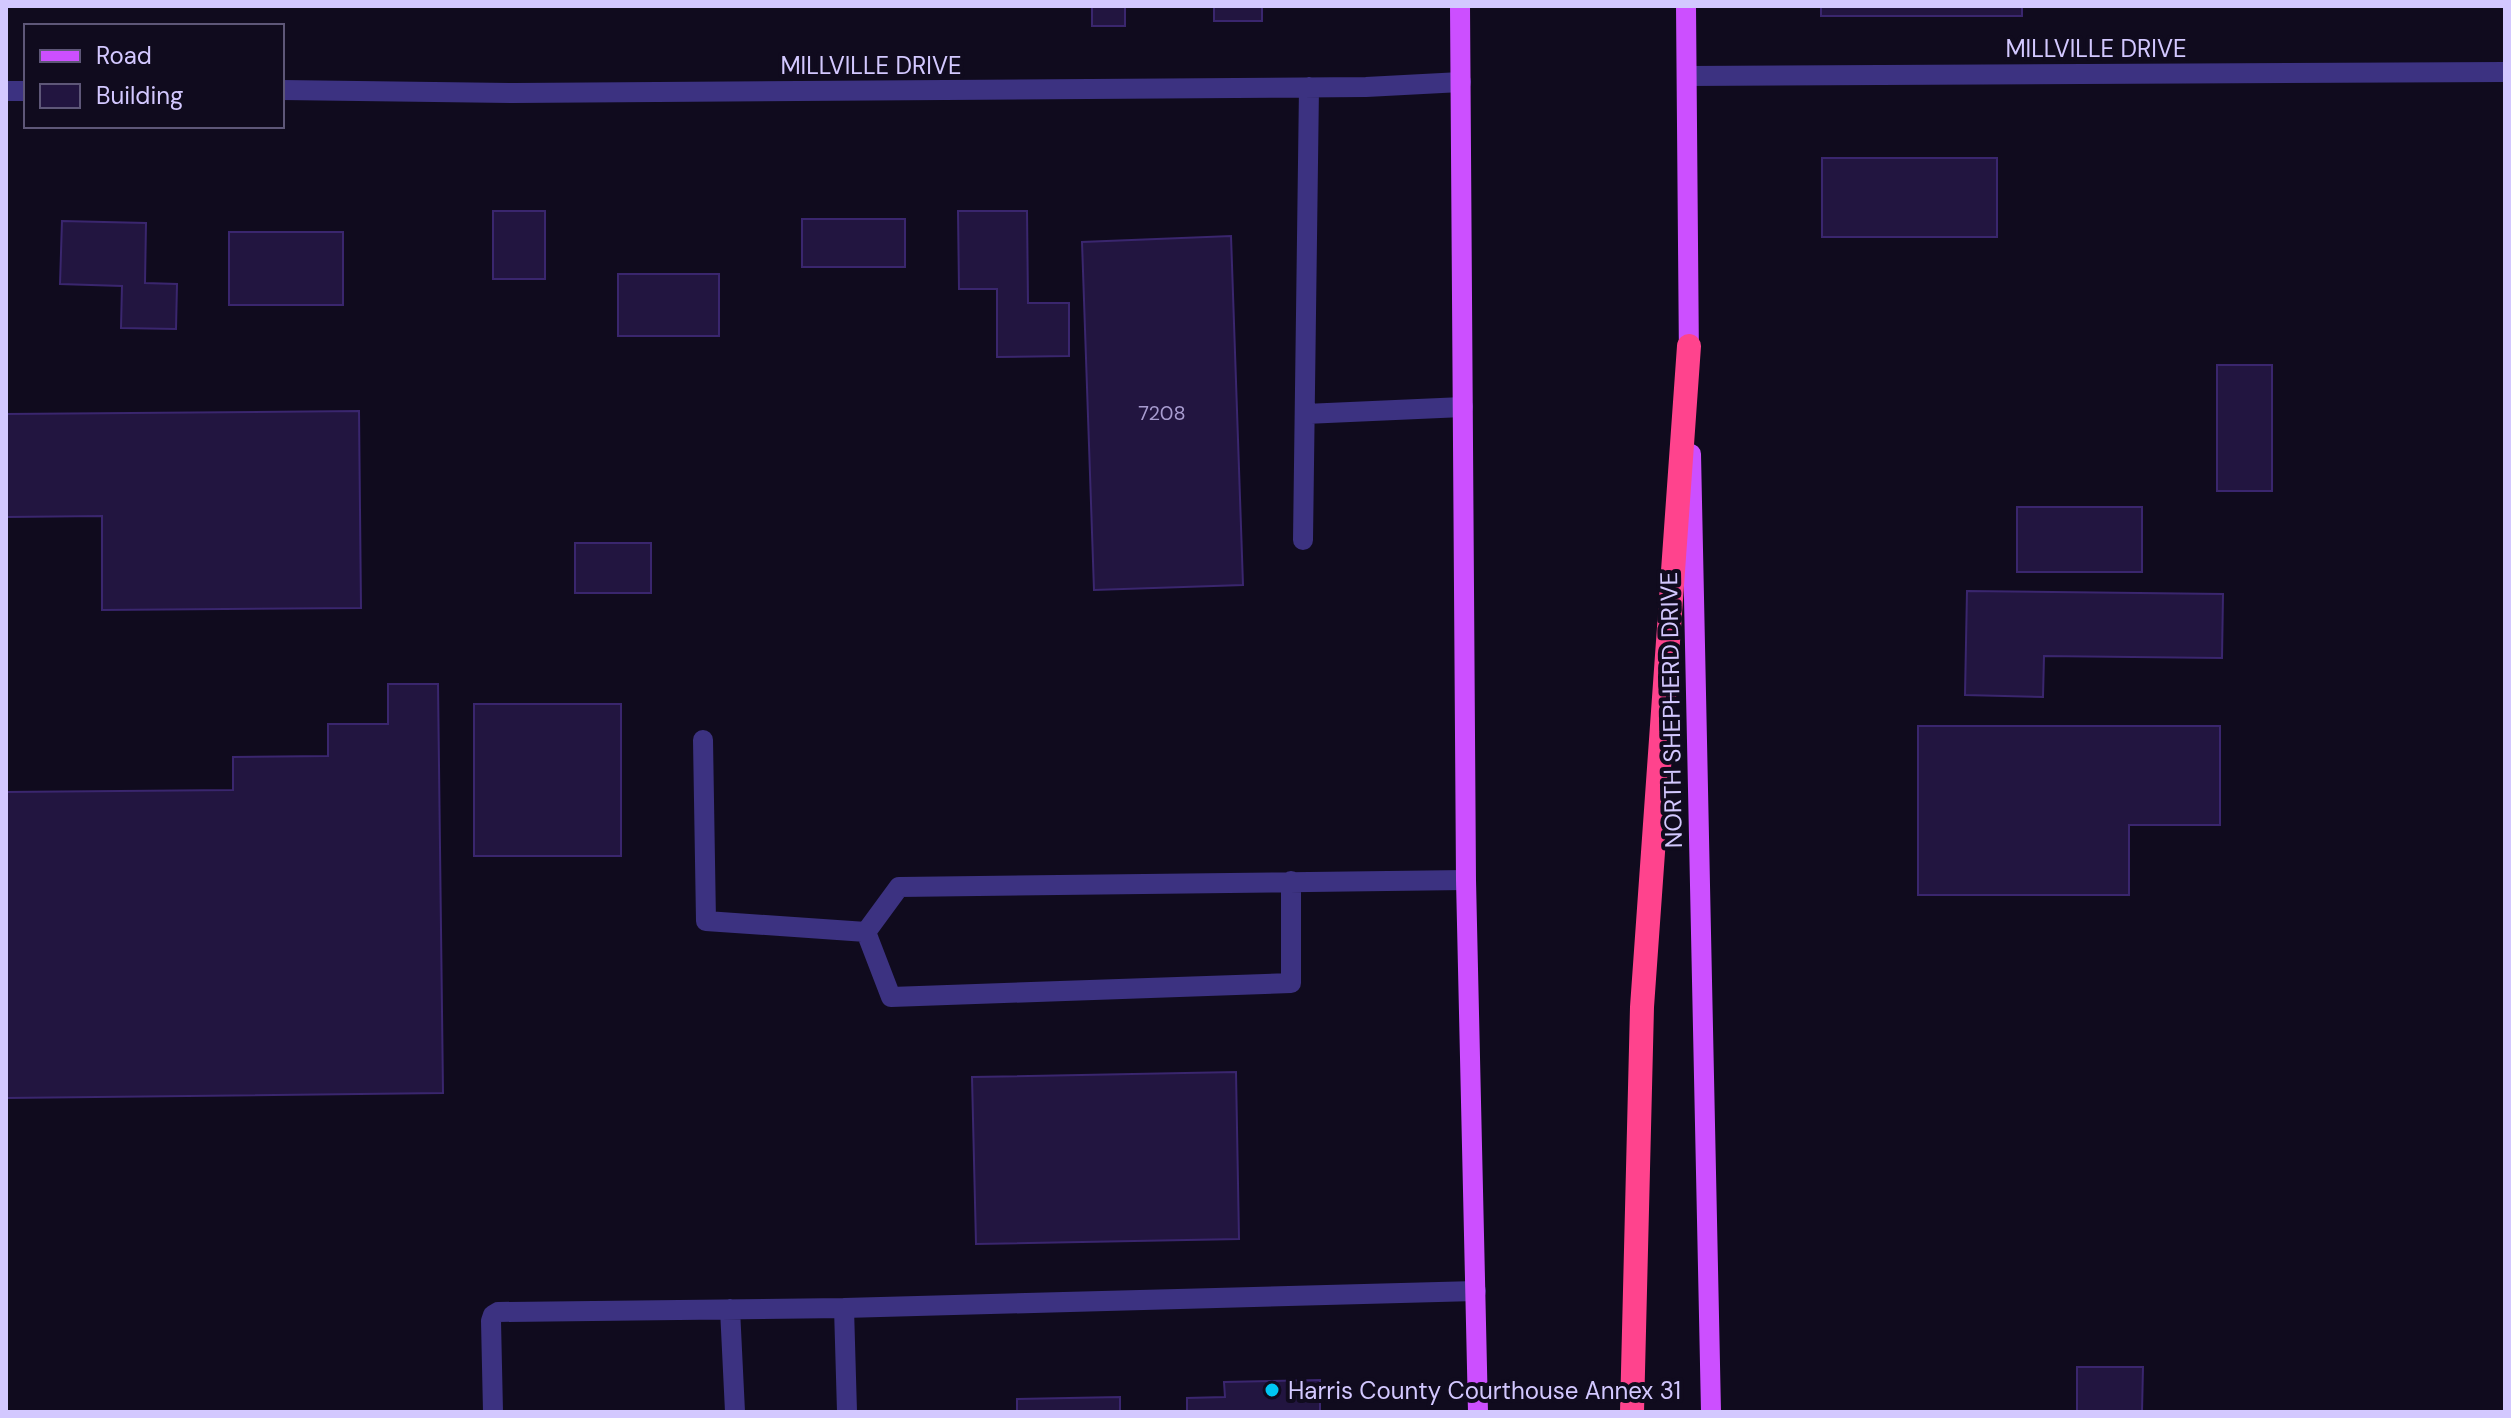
<svg xmlns="http://www.w3.org/2000/svg" width="2511" height="1418" viewBox="0 0 2511 1418" font-family="'DM Sans',sans-serif">
<style>
.building{fill:#221540;stroke:#3a266e;stroke-width:2}
.lines{fill:none;stroke-linecap:round;stroke-linejoin:round}
.minor{stroke:#3c3281;stroke-width:20}
.major{stroke:#cc4fff;stroke-width:20}
.highway{stroke:#ff438d;stroke-width:24}
.poi-dot{fill:#00c6f3;stroke:#100b1e;stroke-width:3}
.labels{text-anchor:middle;dominant-baseline:central;stroke-width:8;stroke-linejoin:round;paint-order:stroke}
.number-label{font-size:20px;fill:#a79bcf}
.street-label{font-size:24px;fill:#d3c8ff;stroke:#100b1e}
.poi-label{font-size:24px;fill:#d3c8ff;stroke:#100b1e;text-anchor:start}
</style>
<rect width="100%" height="100%" fill="#100b1e"/>
<path class="building" d="M1092,6h33v20h-33z
M1214,6h48v15h-48z
M1821,6h201v10h-201z
M1822,158h175v79h-175z
M493,211h52v68h-52z
M958,211h69l1,92h41v53l-72,1v-68h-38z
M802,219h103v48h-103z
M62,221l84,2 -1,60 32,1 -1,45 -55,-1 1,-42 -62,-2z
M229,232h114v73h-114z
M1231,236l12,349 -149,5 -12,-348z
M618,274h101v62h-101z
M2217,365h55v126h-55z
M359,411l2,197 -259,2v-94l-96,1v-103z
M2017,507h125v65h-125z
M575,543h76v50h-76z
M1967,591l256,3 -1,64 -178,-2 -1,41 -78,-2z
M388,684h50l5,409 -437,5v-306l227,-2v-33l95,-1v-32h60z
M474,704h147v152h-147z
M1918,726h302v99h-91v70h-211z
M1236,1072l3,167 -263,5 -4,-167z
M2077,1367h66l-1,45h-65z
M1320,1380v32h-133v-14l38,-1 -1,-15z
M1120,1397v15h-103v-13z"/>
<g class="lines">
<path class="minor" d="M1687,76l818,-4
M282,90l232,3 852,-6 95,-5
M6,91h20
M1305,414l158,-7
M1303,540l6,-453
M703,740l3,181 160,11
M1291,881v102l-400,14 -25,-65 33,-45 567,-7
M730,1309l5,103
M493,1412l-2,-91 2,-6 5,-3 346,-4
M847,1412l-3,-104 632,-17"/>
<path class="major" d="M1460,6l6,874 12,532
M1686,6l3,356
M1691,454l20,958"/>
<path class="highway" d="M1632,1412l10,-405 47,-661"/>
</g>
<circle class="poi-dot" cx="1272" cy="1390" r="8"/>
<g class="labels">
<g class="number-label">
<text x="1162" y="413">7208</text>
</g>
<g class="street-label">
<text x="2096" y="48">MILLVILLE DRIVE</text>
<text x="871" y="65">MILLVILLE DRIVE</text>
<text transform="translate(1671 710) rotate(-91)">NORTH SHEPHERD DRIVE</text>
</g>
<g class="poi-label">
<text x="1288" y="1390">Harris County Courthouse Annex 31</text>
</g>
</g>
<rect width="2511" height="1418" fill="none" stroke="#d3c8ff" stroke-width="16"/>
<rect x="24" y="24" width="260" height="104" fill="#100b1e" stroke="#5e5778" stroke-width="2"/>
<rect x="40" y="50" width="40" height="12" fill="#cc4fff" stroke="#5e5778" stroke-width="2"/>
<text x="96" y="64" font-size="24" fill="#d3c8ff">Road</text>
<rect x="40" y="84" width="40" height="24" fill="#221540" stroke="#5e5778" stroke-width="2"/>
<text x="96" y="104" font-size="24" fill="#d3c8ff">Building</text>
</svg>
